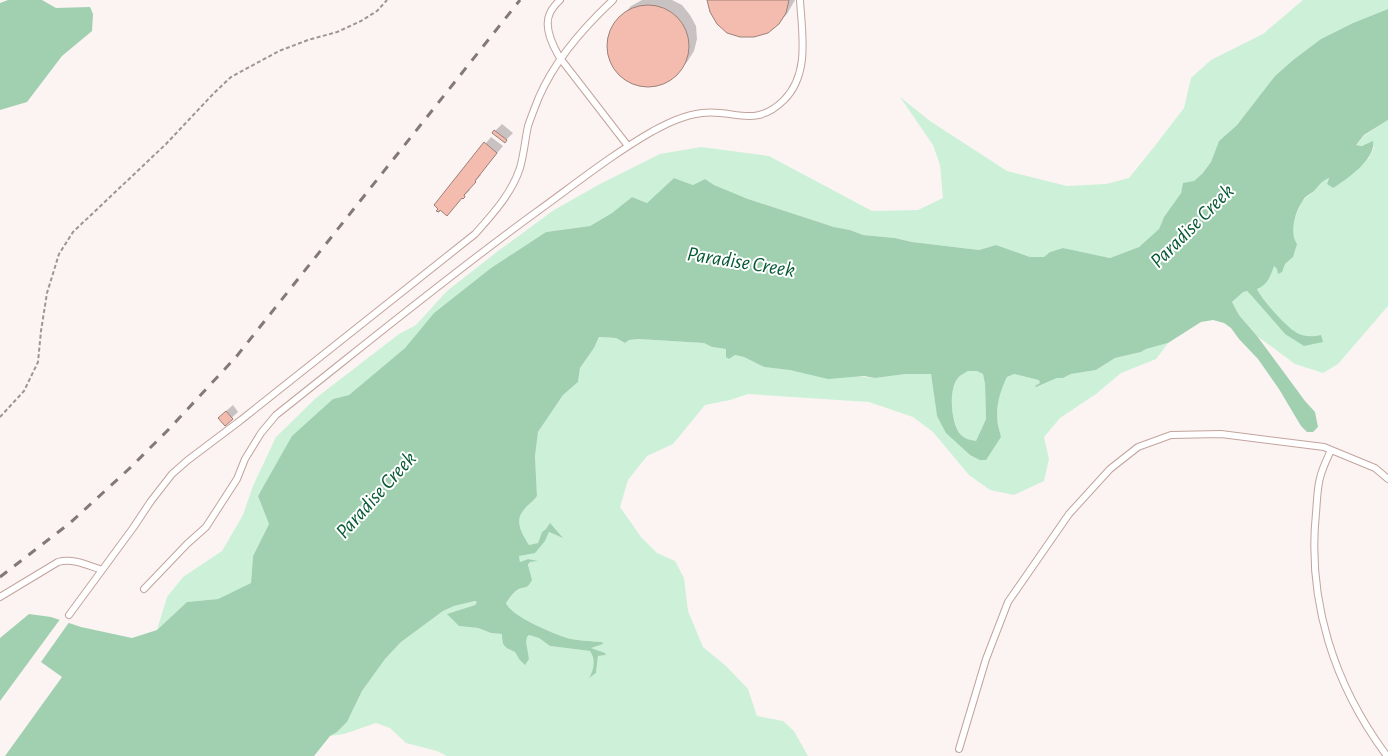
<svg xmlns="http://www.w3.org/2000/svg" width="1388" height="756" viewBox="0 0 1388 756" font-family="'Alegreya Sans',sans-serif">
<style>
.green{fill:#ccf1d8}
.water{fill:#a0d0b0;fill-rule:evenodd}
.pier{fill:#fbf4f3}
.shadow{fill:#0003}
.building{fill:#f3bcae;stroke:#9e8079}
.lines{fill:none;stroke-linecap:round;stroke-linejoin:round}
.service-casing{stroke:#c3a49c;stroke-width:8}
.path{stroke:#9e9593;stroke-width:2;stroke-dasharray:4 2.5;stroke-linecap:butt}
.service{stroke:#fff;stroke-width:6}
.rail{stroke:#837977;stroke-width:3;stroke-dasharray:9 9;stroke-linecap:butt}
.labels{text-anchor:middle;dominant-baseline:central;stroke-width:4;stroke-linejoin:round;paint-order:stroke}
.water-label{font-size:21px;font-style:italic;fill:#065933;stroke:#fff}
</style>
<rect width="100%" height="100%" fill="#fbf4f3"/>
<path class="green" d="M1303,0h85v9l-35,14 -32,16 -28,21 -18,16 -38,49 -18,16 -8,21 -9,12 -8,8 -11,1 -2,10 -17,24 -5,12 -20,18 -29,11 -47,-10 -13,4 -6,5h-14l-34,-12 -17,5 -67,-8 -17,-4 -32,-3 -13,-5 -16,-3 -86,-28 -34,-14 -9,-6 -12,6 -19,-7 -27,25 -15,-6 -20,16 -22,13 -44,6 -55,36 -57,45 -29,35 -56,47 -16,4 -75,96 11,29 -16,32 -2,27 -33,16 -31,3 -30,28 10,-33 16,-20 39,-26 21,-36 10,-29 23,-49 40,-39 83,-64 17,-9 31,-34 51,-40 56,-41 46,-26 60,-30 41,-7 68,9 103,55 46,-1 25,-12 -3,-33 -7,-20 -33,-48 30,24 77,50 60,15 39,-2 23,-6 25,-31 30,-39 7,-30 20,-18 52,-26z
M1388,120v186l-50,58 -15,9 -28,-9 -38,-28 -18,-21 -7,-13 11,-11h3l5,3 34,40 29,3c-5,-1 -11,-1 -16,-3 -11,-5 -36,-33 -41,-45l17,-23 3,3 8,-5 8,-7v-35l9,-21 13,-11 9,-10 5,-3 -2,7 6,4 10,-7 26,-23 5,-11 -18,-2 8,-9z
M599,337l17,1 9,5 4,-3 9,-1 66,4 8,4 14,2 3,10 6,-4 9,2 20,10 111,11 31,-4h25l6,42 33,39 27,-13 4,-5c-1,-4 -2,-8 -3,-12 -3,-17 2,-34 9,-48l7,-3 26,6v3l-4,4 21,-9h6l8,-4 25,-4 19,-12 26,-6 5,-3 22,-6 -12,16 -35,14 -25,21 -36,24 -16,19 5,22 -5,22 -30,14 -24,-5 -21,-15 -36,-43 -20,-15 -44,-15 -121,-8 -18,6 -25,5 -32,39 -26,12 -19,24 -8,27 21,30 16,16 18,8 9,17 4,33 15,36 23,19 22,23 9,27 26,5 11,10 14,25h-361l-10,-5 -31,-8 -16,-15 -14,-5 -32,11 -14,2 7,-4 10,-10 15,-31 23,-32 16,-17 42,-31 11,-5 21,-5 2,1 -2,3 -27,9 11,12 19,2 13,5 12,1 -1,8 13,10 4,7h10l-4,-17 2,-5 2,-2 10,3 11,8 40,5c6,9 5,17 -1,26l7,-4 2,-17 8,-1 -1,-2 -15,-5 12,-6c-11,-1 -24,-1 -35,-4 -15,-5 -55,-21 -61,-35l8,-10 6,-4 10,-27 5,-1 -7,-2 -8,3 -1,-6 26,-15 4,-9 12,5 -15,-8 -4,3 -4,11 -9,2c-6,-10 -15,-23 -6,-34 4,-6 10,-9 14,-15l-2,-40 3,-24 25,-37 15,-13 2,-14 14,-20z
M968,371h9l6,3 2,10 1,35 -10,22c-5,-1 -11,-2 -15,-6 -10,-11 -13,-46 -3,-57 2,-3 7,-5 10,-7z"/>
<path class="water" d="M8,0h34l14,8 34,-1 3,7 -1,17 -30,25 -35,46 -27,8v-107z
M1388,9v111l-24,15 -8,10 6,1 11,-5c3,18 -26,38 -40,47l-6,-4 2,-6c-7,2 -10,8 -15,13 -4,3 -10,6 -12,11 -7,10 -13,31 -5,42l-4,13 -8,7 -3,8 -4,2 -1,-5 -3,-3c-4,11 -6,18 -17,23 5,11 30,39 40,44 7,4 17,4 24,2l2,7 -19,4 -19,-12 -34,-39 -4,-4 -4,1 -11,10 7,13 18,21 48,65 10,11 3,15 -5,5h-6l-6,-6 -22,-37 -21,-30 -19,-20 -8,-11 -7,-5 -11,-3 -12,2 -33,21 -22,6 -5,3 -26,6 -19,12 -25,4 -8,4h-6l-21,9 -1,-1 5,-3 -1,-3 -25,-6 -7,3c-7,14 -12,31 -9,48 1,4 2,8 3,12l-15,23h-6l-10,-5 -24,-22 -9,-17 -6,-42h-25l-31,4 -11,-2 -36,3 -38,-9 -26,-3 -20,-10 -9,-2 -6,4 -3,-2v-8l-14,-2 -8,-4 -66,-4 -9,1 -4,3 -9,-5 -17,-1 -5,11 -14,20 -2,14 -15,13 -25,37 -3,24 2,40c-4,6 -10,9 -14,15 -9,11 0,24 6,34l9,-2 4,-11 4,-3 4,-6 13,15 -14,-6 -4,9 -10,12 -16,3 1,6 8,-3 10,2 -8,1 -2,3 4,15c-5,9 -5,6 -13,9 -6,3 -9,9 -13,14 6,14 46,30 61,35 11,3 24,3 35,4l1,2 -12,4 14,5 1,2 -8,1 -2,17 -7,5c5,-9 7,-18 1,-27l-40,-5 -11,-8 -10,-3 -2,2 -1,5 3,17 -4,6 -6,-6 -4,-7c-11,-5 -13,-6 -13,-18l-11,-1 -13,-5 -19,-2 -12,-12 28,-9 2,-3 -2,-1 -21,5 -11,5 -42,31 -16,17 -23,32 -15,31 -10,10 -7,4 -16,20h-314v-118l29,-24 22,3 30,10 51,11 25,-8 30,-28 31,-3 33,-16 2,-27 16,-32 -11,-28 34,-60 41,-37 16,-4 56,-47 29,-35 57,-45 55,-36 44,-6 22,-13 20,-16 15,6 27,-25 19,7 12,-6 9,6 34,14 86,28 16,3 13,5 32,3 17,4 67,8 17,-5 34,12h14l6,-5 13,-4 47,10 29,-11 20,-18 5,-12 17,-24 2,-10 11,-2 8,-7 9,-12 8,-21 18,-16 38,-49 18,-16 28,-21 32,-16zM968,371h9l6,3 2,10 1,35 -10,22c-5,-1 -11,-2 -15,-6 -10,-10 -13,-46 -3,-57 2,-3 7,-5 10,-7z"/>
<path class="pier" d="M61,618l9,3 -29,41 21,15 -57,79h-5v-55z"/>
<path class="shadow" d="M642,0h30l10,5 8,10 6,11 1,13 -3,12 -7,11 -18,18 -12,5 -13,1 -12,-3 -11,-8 -9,-10 -4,-13v-14l5,-12 18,-20z
M708,0h87l-8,14 -9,9z
M502,124l11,9 -9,9 -11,-9z
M491,137l12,9 -23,28 1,1 -12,13 1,2 -7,7 -23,11 -5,-3z
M233,405l5,7 -13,12 1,-13z"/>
<path class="building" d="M707,0h82l-3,13 -7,11 -11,9 -14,4h-14l-13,-4 -10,-9 -7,-12z
M607 46a41 41 0 1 1 82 0a41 41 0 1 1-82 0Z
M494,130l13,10 -2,3 -13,-10z
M484,142l13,11 -22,28 1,1 -12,13 1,2 -2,2 -1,-1 -15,18 -7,-6 -1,2 -3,-1 2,-2 -4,-4z
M226,411l7,8 -8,7 -7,-8z"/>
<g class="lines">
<defs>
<path id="service" d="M560,0c-4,4 -8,8 -10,13 -7,14 3,33 10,45l68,88
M1331,450c-4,9 -9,19 -11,28 -3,11 -3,24 -4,35 -9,88 18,172 71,243
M144,589l43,-45 19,-17 31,-48 8,-20 16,-26 15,-18c86,-68 171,-138 259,-202 39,-28 76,-58 118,-82 15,-8 31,-16 49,-18 32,-4 53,16 82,-13 26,-26 18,-66 16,-100
M0,597l58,-35c15,-4 29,3 44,8
M69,615l64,-87 18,-27 21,-27 16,-14 53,-40 234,-186c17,-19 37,-41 45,-66 4,-14 5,-28 8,-42 3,-9 7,-19 11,-29 16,-37 44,-69 74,-97
M959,749l27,-90 22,-57 61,-88 41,-45 28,-22 33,-12 50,-1 103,13 51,21 13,11"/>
</defs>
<use href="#service" class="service-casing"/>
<path class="path" d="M0,417l24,-26 14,-29 3,-31 6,-38 12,-39 14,-22 93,-88 48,-51 17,-16 48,-26 29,-11 29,-8 24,-11 16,-10 10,-11"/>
<use href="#service" class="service"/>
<path class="rail" d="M0,577l70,-54 61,-56 38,-38 67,-72 284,-357"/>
</g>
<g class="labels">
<g class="water-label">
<text transform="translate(1192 226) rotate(-45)">Paradise Creek</text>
<text transform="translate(741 262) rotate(9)">Paradise Creek</text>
<text transform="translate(376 495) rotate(-48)">Paradise Creek</text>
</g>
</g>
</svg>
